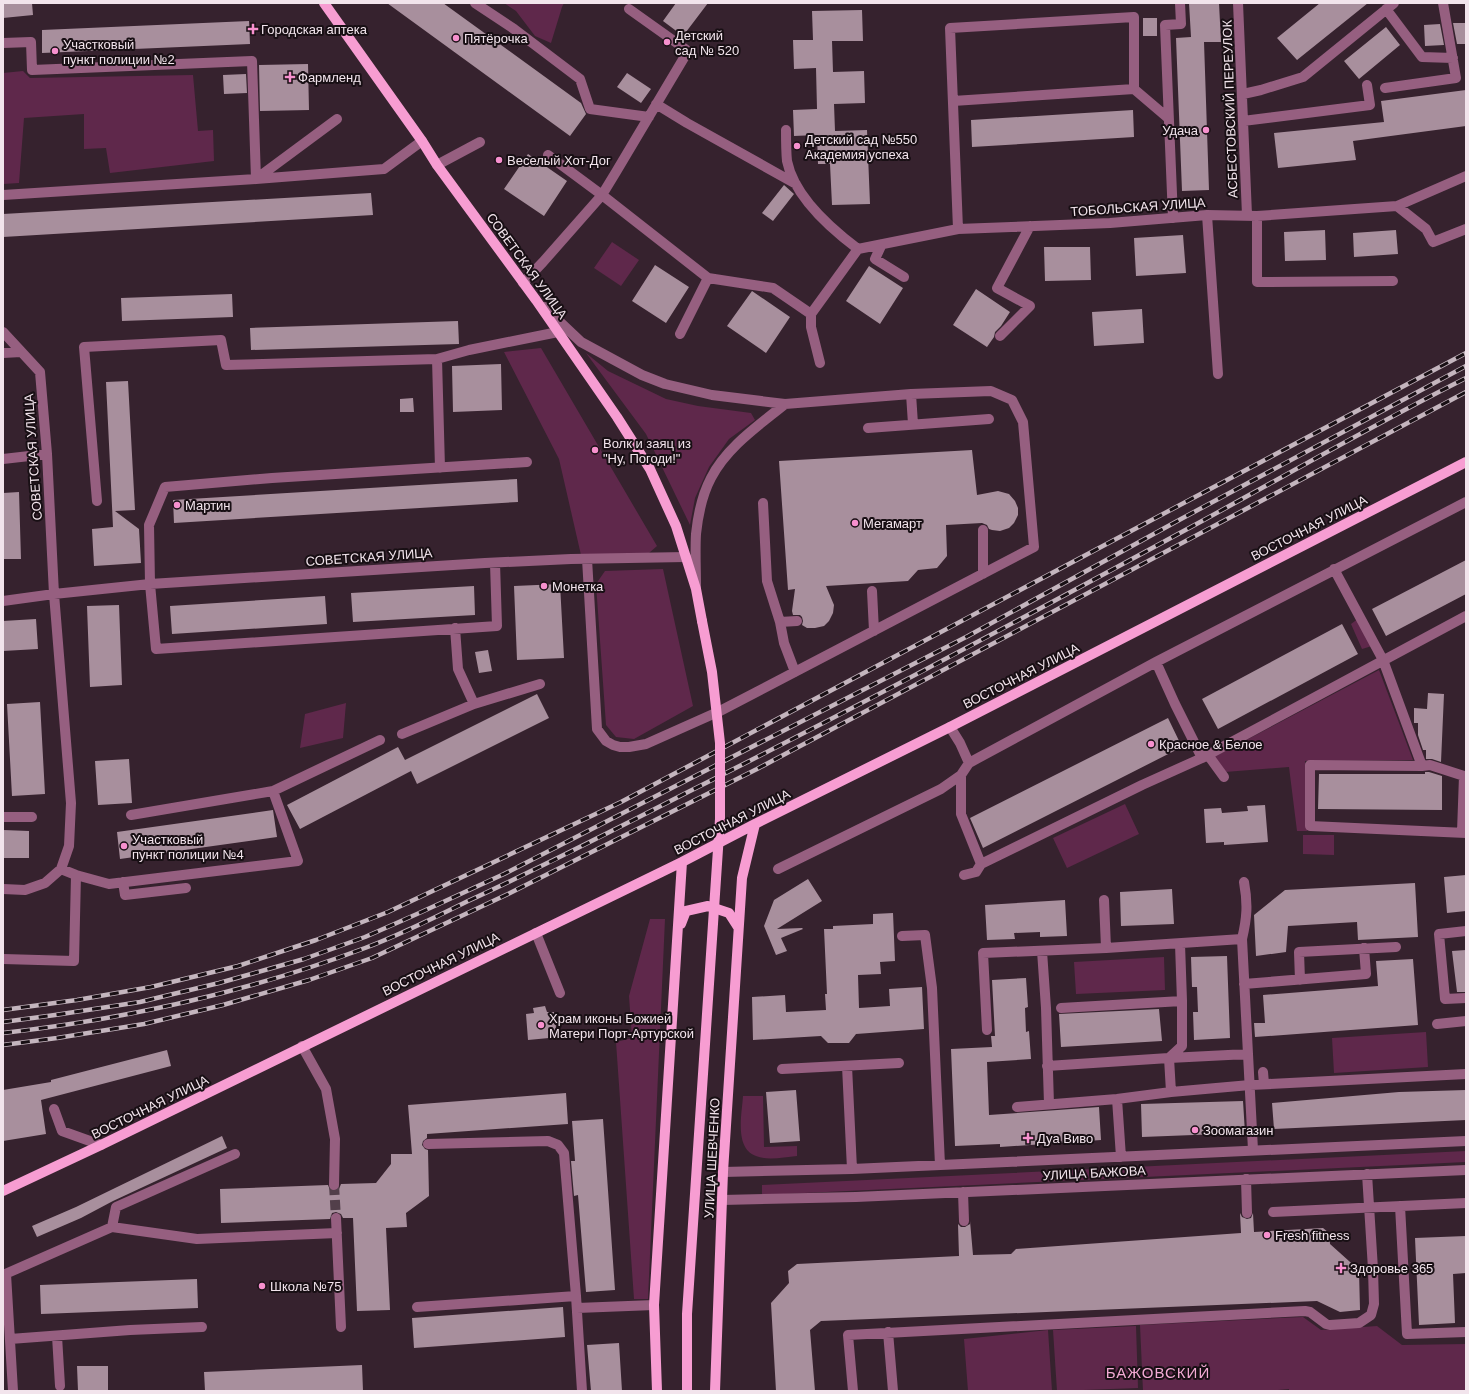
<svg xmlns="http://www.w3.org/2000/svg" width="1469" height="1394" viewBox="0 0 1469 1394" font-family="Helvetica,sans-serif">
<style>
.green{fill:#5f284b}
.building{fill:#a88f9d}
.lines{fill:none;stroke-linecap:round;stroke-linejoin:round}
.minor-tunnel{stroke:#523f4a;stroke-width:10;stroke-dasharray:10 5;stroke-linecap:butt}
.minor{stroke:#965f80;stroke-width:10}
.major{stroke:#f79dd2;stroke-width:10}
.rail-casing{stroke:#c4b5be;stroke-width:4.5}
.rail{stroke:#180f14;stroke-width:3;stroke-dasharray:9;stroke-linecap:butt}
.major-bridge{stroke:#f79dd2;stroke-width:10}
.poi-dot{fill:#f790ce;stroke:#180f14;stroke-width:1.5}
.labels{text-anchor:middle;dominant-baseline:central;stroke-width:4;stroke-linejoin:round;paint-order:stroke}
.poi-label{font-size:13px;fill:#f2e4ec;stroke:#180f14;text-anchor:start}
.street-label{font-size:13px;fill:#f2e4ec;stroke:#180f14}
.quarter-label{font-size:15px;letter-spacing:1px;fill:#f3aad4;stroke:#180f14}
</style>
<rect width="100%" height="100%" fill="#36222e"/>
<path class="green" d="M504,3h60l-2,4 -11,36 -16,-7 -19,-25z
M23,71l7,7 163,-3 5,56 15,-1 1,31 -104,12 -4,-25 -22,1v-35l-60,4 -5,65 -16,1v-111z
M612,242l27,18 -18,26 -27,-18z
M541,348l116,198 -8,7 -68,2 -22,-96 -55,-107z
M586,353l22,18 58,28 32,7 53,7 4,7 -26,19 -20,28 -14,31 -5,27 -44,-91z
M663,569l30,137 -59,33 -18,-2 -10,-12 -10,-141 9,-13z
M1359,618l13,28 -10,3 -11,-25z
M1379,670l34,90 -108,1 2,70h-10l-8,-64 -64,5 -11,-15z
M346,703l-3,35 -43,10 5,-34z
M1125,804l14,30 -72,34 -14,-30z
M1303,835h31v20l-31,-1z
M650,919h15l-17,380h-14l-18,-257 16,-4 -3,-42z
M1164,957l1,33 -89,4 -2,-32z
M1426,1032l2,35 -94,6 -2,-35z
M743,1096h20l1,51 33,-1v10c-13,1 -29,5 -41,0 -22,-8 -14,-42 -13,-60z
M1466,1151v11l-704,33v-10z
M1303,1317l18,13 56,-4 25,19 64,-1v47h-177v-2l-21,2h-125l-3,-66z
M1136,1326l2,62 -81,3 -4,-61z
M1048,1330l4,61h-84l-4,-52z"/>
<path class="building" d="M3,3h29l1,12 -30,3z
M387,3h56l138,100 5,11 -16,22z
M676,3h32l-25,33 -20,-15z
M1189,3h30l2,39h-17l5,148 -27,1 -6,-153 15,-1z
M1320,3h48l-71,57 -20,-22z
M862,10l1,31h-31l1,31 31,-1 1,32 -31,1 1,27 32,-1 3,74 -38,1 -2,-41h-12l-1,-29 -23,1 -1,-26 24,-1 -1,-41 -22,1 -1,-29h20l-1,-29z
M1143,18h14v18h-14z
M249,21l1,23 -208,9v-23z
M1453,23h13v21h-9z
M1440,24l4,21 -19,1 -1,-21z
M1386,27l14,18 -41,34 -15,-18z
M308,64l1,46 -49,1 -1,-46z
M627,73l24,16 -10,14 -24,-16z
M246,74l1,19 -23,1 -1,-19z
M1466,90v36l-113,15 3,19 -78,8 -4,-35 110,-11 -3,-21z
M1133,110l1,27 -162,10 -1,-27z
M528,154l39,27 -23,35 -40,-27z
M784,185l10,9 -21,27 -11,-8z
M371,193l2,22 -370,22v-23z
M1325,230l1,30 -41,1 -1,-29z
M1396,230l2,24 -44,3 -1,-24z
M1183,235l3,38 -50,3 -2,-38z
M1044,247h46l1,33 -46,1z
M655,265l34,22 -23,36 -34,-22z
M869,266l34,22 -23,36 -34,-23z
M976,289l34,23 -9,14 -6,6 -1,5 -7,10 -34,-22z
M752,291l38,26 -24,36 -39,-27z
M232,294l1,23 -111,4 -1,-23z
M1142,309l2,34 -50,3 -2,-34z
M458,321l1,23 -208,6 -1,-22z
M501,364l1,46 -49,2 -1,-46z
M128,381l7,129 -20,1 24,18 2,34 -47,3 -2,-37 21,-2 -7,-145z
M413,398l1,14h-14v-13z
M972,450l5,45 21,-4 11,3 6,7 3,7v7l-4,8 -5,5 -9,3 -8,-1 -3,-1 -2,-4 -5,-2 -36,2 1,31 -10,12 -19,2 -10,11 -82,5 8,19 -1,8 -4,8 -5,5 -9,2h-8l-5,-3 1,-4 -1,-4 -2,-2h-7l-1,-4 3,-22 -7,1 -9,-129z
M517,479l1,23 -344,21 -1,-23z
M19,492l2,67h-18v-66z
M1466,560v34l-80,42 -14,-27z
M560,584l4,74 -47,2 -3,-74z
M474,586l1,29 -122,7 -2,-29z
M325,596l2,28 -155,10 -2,-28z
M119,605l3,80 -32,2 -3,-81z
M36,619l2,30 -35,2v-30z
M1342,624l16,30 -140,75 -16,-30z
M488,650l4,21 -13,2 -4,-21z
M1428,693l16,1 -3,68 -9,-3h-6v-9h-3l-5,-15v-12h-4v-15l13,1z
M537,694l12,24 -132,66 -6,-13 -111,58 -13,-24 111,-58 7,13z
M40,702l5,92 -33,2 -5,-92z
M1168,718l14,29 -199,101 -13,-30z
M129,759l3,44 -34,2 -3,-44z
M1425,772h4l13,4v34l-124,-1 1,-35h106z
M1265,805l3,37 -44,3v-3l-18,1 -2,-34 17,-1 1,5 26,-2 -1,-5z
M273,810l4,27 -157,22 -3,-27z
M3,830l26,1v27h-26z
M1466,875v36l-19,2 -3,-36z
M808,879l14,22 -45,28 25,-1 1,1 -22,9 6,13 -11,4 -12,-29 10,-26z
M1415,883l3,54 -60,3 -1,-18 -69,4 -2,26 -30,4 -2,-41 31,-25z
M1172,889l2,35 -53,2 -1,-34z
M1065,900l2,36 -27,1v-5l-26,1 1,6 -28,1 -2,-35z
M893,913l2,48 -15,1 1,12 -23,1 1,33 31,-2 -1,-17 33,-2 2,42 -68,5 -7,9h-21l-7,-7 -68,4 -1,-43 33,-2 1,17 40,-2 -1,-16h2l-3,-65h9v-3l40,-2v-10z
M1466,950v42h-9l-5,-41z
M1227,956l3,82 -36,2 -1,-28h5l-1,-25h-5l-1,-30z
M1413,959l5,66 -163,12 -1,-14h11l-2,-28 115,-9 -2,-25z
M1026,978l2,29 -3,1 1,24 3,-1 2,28 -44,3 2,53 110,-8 2,33 -101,7v-3l-45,2 -4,-97 41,-2 -1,-11h4l-3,-56z
M545,1006l2,6h7l3,23 -8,1v2l-21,2 -2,-26 8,-1 -1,-5z
M1159,1009l3,32 -101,6 -2,-33z
M167,1050l4,16 -130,34 5,34 -43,7v-51l48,-8v-2z
M796,1090l4,51 -30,2 -4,-51z
M1466,1090v30l-192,9 -2,-26 127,-11z
M566,1093l2,31 -141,10v4l-4,3 -1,4 3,4 3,1 1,46 -23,17 1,14 -21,1 4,82 -33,1 -4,-93h-10l-2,-4 -5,-2 -4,1 -2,6 -109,4 -1,-34 108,-4 2,5 4,1 5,-2 2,-5 35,-1 15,-19v-10h21l-4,-49z
M1243,1101l2,32 -103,4 -1,-33z
M603,1119l12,171 -29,2 -8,-97 -4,1 -3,-35h4l-3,-40z
M222,1136l5,12 -114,53 -32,17 -44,19 -5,-11 44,-19z
M1240,1213l2,4 5,2 4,-1 2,-5 1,19 69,-4 6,5 1,11 29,26 1,40 -20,2 -23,-11 -496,20 -11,9 5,61h-39l-5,-88 18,-20 -1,-12 9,-7 162,-8 -1,-32 3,3h4l5,-3v-3l3,34 38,-1 5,-5 225,-16z
M1466,1236v37l-13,1 2,49 -36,2 -4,-87z
M197,1279l1,29 -157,6 -1,-29z
M563,1307l2,30 -151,11 -2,-30z
M619,1343l3,48h-31l-4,-46z
M362,1365l1,26h-38v-1l-120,1 -1,-19z
M77,1366h31v25h-30z"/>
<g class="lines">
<path class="minor-tunnel" d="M334,1185l2,33"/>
<path class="minor" d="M475,3l39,26 66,50 10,30 59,8
M1238,3l9,212
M1386,9l36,48 31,1
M3,43l28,-1 1,28 220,-9 4,118 81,-60
M1385,88l71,-10 -13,-75
M1243,94l18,-4 42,-13 91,-74
M953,101l181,-12 34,29
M656,104l31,19 109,61
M1243,121l127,-16 -3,-20
M786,130c0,10 0,21 1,31 7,35 43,67 71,88
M548,155l54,40 14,-23 72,-121 -59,-42
M437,165l43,-23
M3,195l253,-16 128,-10 38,-28
M1397,206l29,23 7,13 33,-13
M1207,215l11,159
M1257,216v66l136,-1
M1173,218l-8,-193 16,-1 -1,-21
M958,229l-8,-201 184,-11v72
M882,244l-7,15 29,18
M523,283l20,-21 59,-67 106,83 65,10 38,26 47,-65 100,-20 152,-6 97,-8 50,1 140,-10 69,-30
M544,307l37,35 61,33 23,9 47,11 73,9 126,-10 80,-3 21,9 11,22 11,125 -314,164 -74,33 -17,3h-9l-7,-2 -7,-4 -9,-12 -10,-170
M811,314v13l9,36
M3,332l37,40 7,82 7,140 17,209 -2,43 -8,23 -16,14 -20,7 -22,-1
M680,334l28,-56
M1000,336l30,-30 -33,-18 33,-62
M3,353l18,-1
M911,394l2,30
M868,428l121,-9
M3,459l44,-5
M440,468l-3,-109 32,-9 89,-18
M97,501l-13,-154 137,-7 5,25 211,-6
M763,503l4,78 13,41 4,21 11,29
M983,530v44
M495,563l2,63 -341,23 -6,-65 -1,-59 16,-38 107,-9 255,-16
M1334,569l49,91 39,106 8,-1 34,11 -2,56
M696,587c0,-18 -1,-36 0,-53 2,-19 6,-39 15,-56 16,-31 47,-52 74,-74
M872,591l2,40
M3,601l51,-7 96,-10 335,-21 86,-4 115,-2
M780,622l17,-1
M455,628l3,41 16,35
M1156,662l19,42 27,54
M950,727l10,16 9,20 -8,12v39l20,50
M402,734l72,-30 66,-20
M1208,755l16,22
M969,763l187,-101 310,-160
M1422,766l-112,-1v61l156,7
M131,815l142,-24 107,-51
M3,817h29
M61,869l15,6 33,9 189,-23 -25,-70
M778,869l163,-80 20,-14
M964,875l12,-3 5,-8 161,-79 60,-27 264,-142
M123,882l2,13 61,-7
M1244,882c4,22 3,36 -2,57l11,211
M1104,900l2,48
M1466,931l-27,3 6,65 21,-1
M536,933l24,60
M902,936l23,-1 7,53 8,177
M1180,944l2,57v45l-13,12 79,-4
M1042,951l4,57 3,96
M3,959l71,2 2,-86
M1300,980l-1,-28 97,-5
M1244,984l122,-10 -2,-26
M1061,1008l121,-7
M1437,1024l29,-3
M987,1030l-4,-77 123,-5 136,-9
M302,1046l24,43 9,50 -1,46
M847,1066l5,103
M1047,1066l122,-8 2,34
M782,1069l117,-6
M1263,1072l1,12
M1117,1099l4,58
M1017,1107l100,-8 54,-7 79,-7 216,-11
M54,1109l8,22 39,14
M428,1144l120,-3 10,4 6,8 12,143 6,95
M723,1172l129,-3 614,-28
M1246,1179l1,34
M963,1192l1,29
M722,1200l134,-3 610,-27
M1400,1206l7,128 59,-2
M1273,1212l193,-9
M336,1218l5,109
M112,1227l4,-20 119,-53
M6,1274l7,117
M3,1275l109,-48 85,12 140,-6
M417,1307l159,-11
M577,1308l77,-3
M888,1332l5,59
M57,1336l3,50
M10,1339l120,-9 72,-3
M853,1391l-5,-56 457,-24 5,1 16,12 4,1 29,-2 12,-8 3,-11 -1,-35 -6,-95"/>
<path class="major" d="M324,3l98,138 15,24 99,135 81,117 33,52 26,57 20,63 6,32
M681,924l5,-13 22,-5 21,7 9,14
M3,1191l98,-46 581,-283 73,-38 195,-97 516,-265
M657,1391l-3,-86 28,-443
M715,1391l8,-219 19,-294 13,-54"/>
<defs>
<path id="rail" d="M3,1010l74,-10 74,-13 87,-21 78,-26 72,-28 233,-110 845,-449
M3,1022l52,-7 85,-13 79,-19 85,-24 61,-22 52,-23 87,-40 464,-238 213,-117 285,-153
M3,1033c124,-14 245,-41 362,-85 35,-13 69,-30 103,-47 74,-34 146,-71 218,-108 174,-87 345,-179 516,-272 88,-48 175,-98 264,-143
M3,1045l54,-7 87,-14 79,-19 86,-25 63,-22 136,-64 249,-125 709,-377"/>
</defs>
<use href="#rail" class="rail-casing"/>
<use href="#rail" class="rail"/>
<path class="major-bridge" d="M687,1391v-77l33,-495v-76l-8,-71 -10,-51"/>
</g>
<g class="poi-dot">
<path d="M251 23h4v4h4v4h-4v4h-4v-4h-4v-4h4z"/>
<circle cx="456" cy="38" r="4"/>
<circle cx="667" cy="42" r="4"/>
<circle cx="55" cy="51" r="4"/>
<path d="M288 71h4v4h4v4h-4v4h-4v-4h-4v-4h4z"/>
<circle cx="1206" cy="130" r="4"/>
<circle cx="797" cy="146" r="4"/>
<circle cx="499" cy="160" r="4"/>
<circle cx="595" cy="450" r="4"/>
<circle cx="177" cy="505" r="4"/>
<circle cx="855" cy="523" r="4"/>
<circle cx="544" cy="586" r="4"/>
<circle cx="1151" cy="744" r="4"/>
<circle cx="124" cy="846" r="4"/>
<circle cx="541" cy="1025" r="4"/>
<circle cx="1195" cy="1130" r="4"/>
<path d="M1026 1132h4v4h4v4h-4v4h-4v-4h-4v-4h4z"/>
<circle cx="1267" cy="1235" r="4"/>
<path d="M1339 1262h4v4h4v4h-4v4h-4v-4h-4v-4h4z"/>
<circle cx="262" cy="1286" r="4"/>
</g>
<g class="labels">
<g class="poi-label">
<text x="261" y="29">Городская аптека</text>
<text x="675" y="35">Детский<tspan x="675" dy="15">сад № 520</tspan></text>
<text x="464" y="38">Пятёрочка</text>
<text x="63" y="44">Участковый<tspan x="63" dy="15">пункт полиции №2</tspan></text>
<text x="298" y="77">Фармленд</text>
<text x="1198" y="130" text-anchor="end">Удача</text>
<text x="805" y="139">Детский сад №550<tspan x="805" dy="15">Академия успеха</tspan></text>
<text x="507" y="160">Веселый Хот-Дог</text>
<text x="603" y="443">Волк и заяц из<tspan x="603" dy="15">"Ну, Погоди!"</tspan></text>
<text x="185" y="505">Мартин</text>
<text x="863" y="523">Мегамарт</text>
<text x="552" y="586">Монетка</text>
<text x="1159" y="744">Красное &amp; Белое</text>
<text x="132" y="839">Участковый<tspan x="132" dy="15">пункт полиции №4</tspan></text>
<text x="549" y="1018">Храм иконы Божией<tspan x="549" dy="15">Матери Порт-Артурской</tspan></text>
<text x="1203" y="1130">Зоомагазин</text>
<text x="1037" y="1138">Дуа Виво</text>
<text x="1275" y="1235">Fresh fitness</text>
<text x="1350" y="1268">Здоровье 365</text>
<text x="270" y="1286">Школа №75</text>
</g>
<g class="street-label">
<text transform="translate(1230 109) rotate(-92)">АСБЕСТОВСКИЙ ПЕРЕУЛОК</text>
<text transform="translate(1138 207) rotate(-4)">ТОБОЛЬСКАЯ УЛИЦА</text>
<text transform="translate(527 266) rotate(54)">СОВЕТСКАЯ УЛИЦА</text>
<text transform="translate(33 457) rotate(-94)">СОВЕТСКАЯ УЛИЦА</text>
<text transform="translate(1309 528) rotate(-27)">ВОСТОЧНАЯ УЛИЦА</text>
<text transform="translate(369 557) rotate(-4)">СОВЕТСКАЯ УЛИЦА</text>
<text transform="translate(1021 676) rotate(-27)">ВОСТОЧНАЯ УЛИЦА</text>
<text transform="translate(732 822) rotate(-27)">ВОСТОЧНАЯ УЛИЦА</text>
<text transform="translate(441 964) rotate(-26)">ВОСТОЧНАЯ УЛИЦА</text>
<text transform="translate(150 1107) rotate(-26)">ВОСТОЧНАЯ УЛИЦА</text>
<text transform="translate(712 1158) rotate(-87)">УЛИЦА ШЕВЧЕНКО</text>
<text transform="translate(1094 1173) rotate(-3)">УЛИЦА БАЖОВА</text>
</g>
<g class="quarter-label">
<text x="1158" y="1372">БАЖОВСКИЙ</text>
</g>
</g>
<rect width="1469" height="1394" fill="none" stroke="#f2e4ec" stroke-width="8"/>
</svg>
